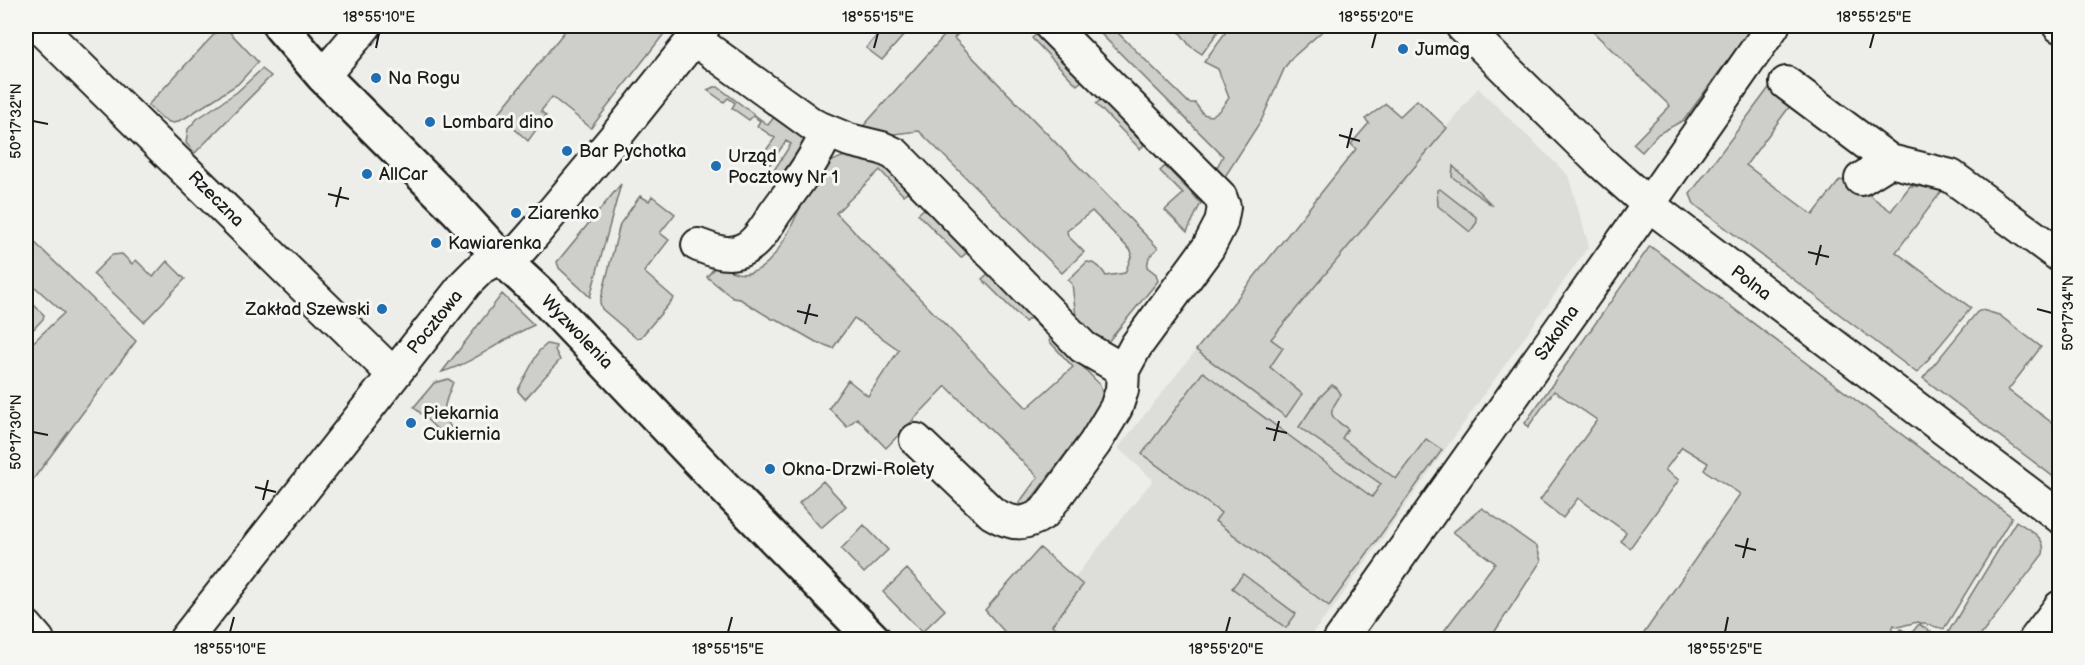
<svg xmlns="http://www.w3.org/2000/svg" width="2085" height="665" viewBox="0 0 2085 665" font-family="'Balsamiq Sans',sans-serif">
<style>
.built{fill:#ddddda}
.green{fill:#cececb;stroke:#757574;stroke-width:1.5}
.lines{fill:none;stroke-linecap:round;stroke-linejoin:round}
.street-casing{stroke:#1c1c1c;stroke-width:36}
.secondary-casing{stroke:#1c1c1c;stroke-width:38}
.street{stroke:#f6f6f2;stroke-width:32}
.secondary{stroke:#f6f6f2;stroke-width:33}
.ticks{fill:none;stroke:#1c1c1c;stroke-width:2}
.poi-dot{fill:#1f6fb2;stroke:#f6f6f2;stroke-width:2}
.labels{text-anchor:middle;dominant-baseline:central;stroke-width:6;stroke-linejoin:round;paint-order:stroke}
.poi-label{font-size:18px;fill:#1c1c1c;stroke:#f6f6f2;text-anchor:start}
.street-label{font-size:18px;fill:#1c1c1c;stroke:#f6f6f2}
.neatline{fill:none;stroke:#1c1c1c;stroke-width:2}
.ticks-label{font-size:15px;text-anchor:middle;fill:#1c1c1c}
</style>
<rect width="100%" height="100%" fill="#edede9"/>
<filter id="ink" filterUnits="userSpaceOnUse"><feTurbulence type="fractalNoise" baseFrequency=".0167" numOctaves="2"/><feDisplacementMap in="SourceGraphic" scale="12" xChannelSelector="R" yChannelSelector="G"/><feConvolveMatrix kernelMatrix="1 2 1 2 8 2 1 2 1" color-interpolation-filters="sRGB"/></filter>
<g filter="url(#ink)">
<path class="built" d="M1478,88l90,87 21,71 -258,365 -24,28h-241l-14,-14 31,-40 -8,-8 78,-97 -35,-32 238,-298 43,35z"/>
<path class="green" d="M222,26h2l34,36 -20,22 -53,34 -11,5 -5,-1 -7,-4 -14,-13z
M569,26h101l-79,102 -39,-31 -11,14 5,5 -18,25 -30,-27z
M872,26h40l-30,34 -16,-12 14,-16z
M953,26h13l-12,12 204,210 -9,9 -2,10 9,7 2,7 -50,61 -4,2 -27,-19 -5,-41 -4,-4 19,-18c10,1 14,6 19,14l19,-3 7,-19 -1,-3 -39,-40 -25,20 1,5 16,16 -22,21 -143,-142 -34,4 -27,-3z
M1093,26h24l-1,5 73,72h6l8,11 8,2 9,-6 9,-12 -11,-29 -14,-7 26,-36h98l-36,32 -7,9 -23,52 -38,59 -10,-5 9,-17z
M1175,26h47l-20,28 -12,-8z
M1587,26h166l-69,94 -26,14 -16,18 -9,-8 37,-38z
M1038,33l45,47 -6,5 -45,-47z
M262,69l9,7 -76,77 -9,-10 2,-14 9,-10 40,-27z
M1774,81l19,21 -47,63 67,50 27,-35 4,1 2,-3 45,33 19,-25 34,2 -48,64 75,56 -54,65 -223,-169 -4,-10z
M714,87h4l50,38 7,-9 28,18 4,20 -7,12 -17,6 -11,1 19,-29 -5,-3 -16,23 -11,-4 16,-22 -18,-12 3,-5 -7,-5 -4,4 -17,-12 3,-5 -7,-5 -4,4 -17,-12z
M1101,99l43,46 -4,4 -44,-45z
M1417,100l30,28 -176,211 12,9 -13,19 32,27 -16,23 -90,-67 160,-201 -5,-5 18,-21 -4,-4 21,-15 14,12z
M854,153l26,4 40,40 -3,4 -10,-9 -4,3 -23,-25 -44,43 191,195 46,-41 -24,-26 5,-5 46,49c4,10 3,15 -1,24l-75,100 -5,-6 19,-26 -92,-91 -60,62 -29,-30 -10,9 -18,-19 19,-28 20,16 31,-46 -45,-32 -21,30 -17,-6 -40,-23h-4l-32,-20 -7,-1 -26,-21 11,-14c56,45 79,-63 100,-90 8,-11 23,-16 36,-20z
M1165,166l36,37 -14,29 -22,-22 18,-16 -23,-23z
M1453,166l40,40 -41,-29z
M621,184l-31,113 -31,-29 -2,-6z
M1440,189l36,28 1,5 -7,10 -32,-26 -1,-16z
M640,196l9,5 3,-5 23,18 -15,19 9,7 -25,32 30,26 -33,39 -5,1 -34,-29 -2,-6 20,-79z
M928,205l56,57 -4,4 -14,-13 -5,5 -43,-44z
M26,234l110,107 -110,148v-140l38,-36 -38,-34v-4l3,-5 -3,-3z
M1650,246l362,271 -68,112 -27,-7 -19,5 -4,-2 -8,15 -246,-1 100,-145 -36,-24 4,-7 -26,-16 -17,23 14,10 -49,68 -9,-7 5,-9 -48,-34 -15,20 -23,-18 57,-80 -43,-29 -26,36 -3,-4z
M122,254l10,10 4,-4 17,17 14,-16 18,18 -41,43 -51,-48 19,-19z
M991,271l56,57 -3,4 -14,-14 -5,4 -43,-43z
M502,294l32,31c-32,14 -58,37 -92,47z
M26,297l18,18 -1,4 -17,18z
M1982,310l17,5 42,32 -33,43 51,38v53l-136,-103 54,-66z
M547,344l9,2 -1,4 5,10 -35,39 -7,-8 1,-3 20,-37z
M1203,372l169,125 9,-13 -82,-57 19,-28 14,-14 5,3 4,6c-13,21 -14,20 7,35l-6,9 54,41 30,-40 16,11 -113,156 -114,-85 6,-8 -79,-59z
M448,379l5,3c-6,18 -15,28 -1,47l-8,7 -30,-29 20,-24z
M823,481l23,25 -25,22 -22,-25z
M1482,508l55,39 4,14 -51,78h-52l57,-76 -42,-31z
M2016,521c13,9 31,16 27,33l-65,85h-34z
M864,525l24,25 -24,23 -23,-24z
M1040,548l43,37 -31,40 21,14h-62l-26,-29z
M907,569l38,41 -23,22 -39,-40z
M1243,574l53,40 -10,14 -54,-40z
M1919,624l23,15h-49l8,-10 9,6z"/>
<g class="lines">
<defs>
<path id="street" d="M38,26l355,348
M1462,26l134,132 53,47 411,312
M2059,26h1
M694,39l119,86 36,15 33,8 13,6 188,193 40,23
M323,76l42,-50
M1786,83l104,78
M1861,179l29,-18 61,15 109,80
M698,245c16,6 32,13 48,3 13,-7 21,-23 29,-35 19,-26 39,-51 52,-81
M916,440l76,73c20,12 33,13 52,0l51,-70 21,-35 6,-18 1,-20 13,-24 72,-98 13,-25 3,-16 -4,-11 -169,-170
M26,626l12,14
M185,640l281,-357 16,-16 18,-10 19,-6 15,-17 82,-98 88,-110
M1340,640l297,-419 136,-195
M2035,640l25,-33"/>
<path id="secondary" d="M280,26l43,50 134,134 43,47 42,39 178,187 154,157"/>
</defs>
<use href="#street" class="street-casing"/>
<use href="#secondary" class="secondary-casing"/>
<use href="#street" class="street"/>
<use href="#secondary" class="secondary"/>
</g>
</g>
<path class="ticks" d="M376,48l3,-15M874,48l4,-15M1372,48l4,-15M1870,48l4,-15M33,121l15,3M1339,135l21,6M1347,148l5,-20M328,194l21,5M336,207l5,-20M1808,252l21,5M1816,265l5,-20M2037,309l15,4M797,311l21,5M805,324l5,-20M1266,428l21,5M33,432l15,3M1274,441l5,-20M255,487l21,5M263,500l5,-20M1735,545l21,5M1743,558l5,-20M230,632l4,-15M728,632l4,-15M1226,632l4,-15M1725,632l3,-15"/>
<g class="poi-dot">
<circle cx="1403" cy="49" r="6"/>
<circle cx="376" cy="78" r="6"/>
<circle cx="430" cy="122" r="6"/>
<circle cx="567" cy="151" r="6"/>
<circle cx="716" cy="166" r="6"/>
<circle cx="367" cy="174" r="6"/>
<circle cx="516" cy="213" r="6"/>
<circle cx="436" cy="243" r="6"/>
<circle cx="382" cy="309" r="6"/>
<circle cx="411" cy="423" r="6"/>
<circle cx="770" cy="469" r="6"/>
</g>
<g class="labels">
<g class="poi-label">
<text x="1415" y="49">Jumag</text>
<text x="388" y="78">Na Rogu</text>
<text x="442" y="122">Lombard dino</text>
<text x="579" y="151">Bar Pychotka</text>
<text x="728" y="156">Urząd<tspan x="728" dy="21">Pocztowy Nr 1</tspan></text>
<text x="379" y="174">AllCar</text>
<text x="528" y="213">Ziarenko</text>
<text x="448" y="243">Kawiarenka</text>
<text x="370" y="309" text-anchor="end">Zakład Szewski</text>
<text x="423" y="413">Piekarnia<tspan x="423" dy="21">Cukiernia</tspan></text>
<text x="782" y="469">Okna-Drzwi-Rolety</text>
</g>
<g class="street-label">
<text transform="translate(216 199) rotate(45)">Rzeczna</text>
<text transform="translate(1751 283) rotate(37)">Polna</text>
<text transform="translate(435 322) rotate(-51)">Pocztowa</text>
<text transform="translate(577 332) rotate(46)">Wyzwolenia</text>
<text transform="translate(1557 333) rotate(-55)">Szkolna</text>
</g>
</g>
<rect width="2085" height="665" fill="none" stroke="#f6f6f2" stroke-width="66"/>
<rect x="33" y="33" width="2019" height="599" class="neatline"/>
<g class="ticks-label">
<text x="379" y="22">18°55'10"E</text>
<text x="878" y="22">18°55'15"E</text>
<text x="1376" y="22">18°55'20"E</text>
<text x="1874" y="22">18°55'25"E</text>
<text transform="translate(16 121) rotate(-90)" y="5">50°17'32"N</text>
<text transform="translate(2068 313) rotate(-90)" y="5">50°17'34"N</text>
<text transform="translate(16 432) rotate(-90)" y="5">50°17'30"N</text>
<text x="230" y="654">18°55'10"E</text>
<text x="728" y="654">18°55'15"E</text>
<text x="1226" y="654">18°55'20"E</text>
<text x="1725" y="654">18°55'25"E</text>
</g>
</svg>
